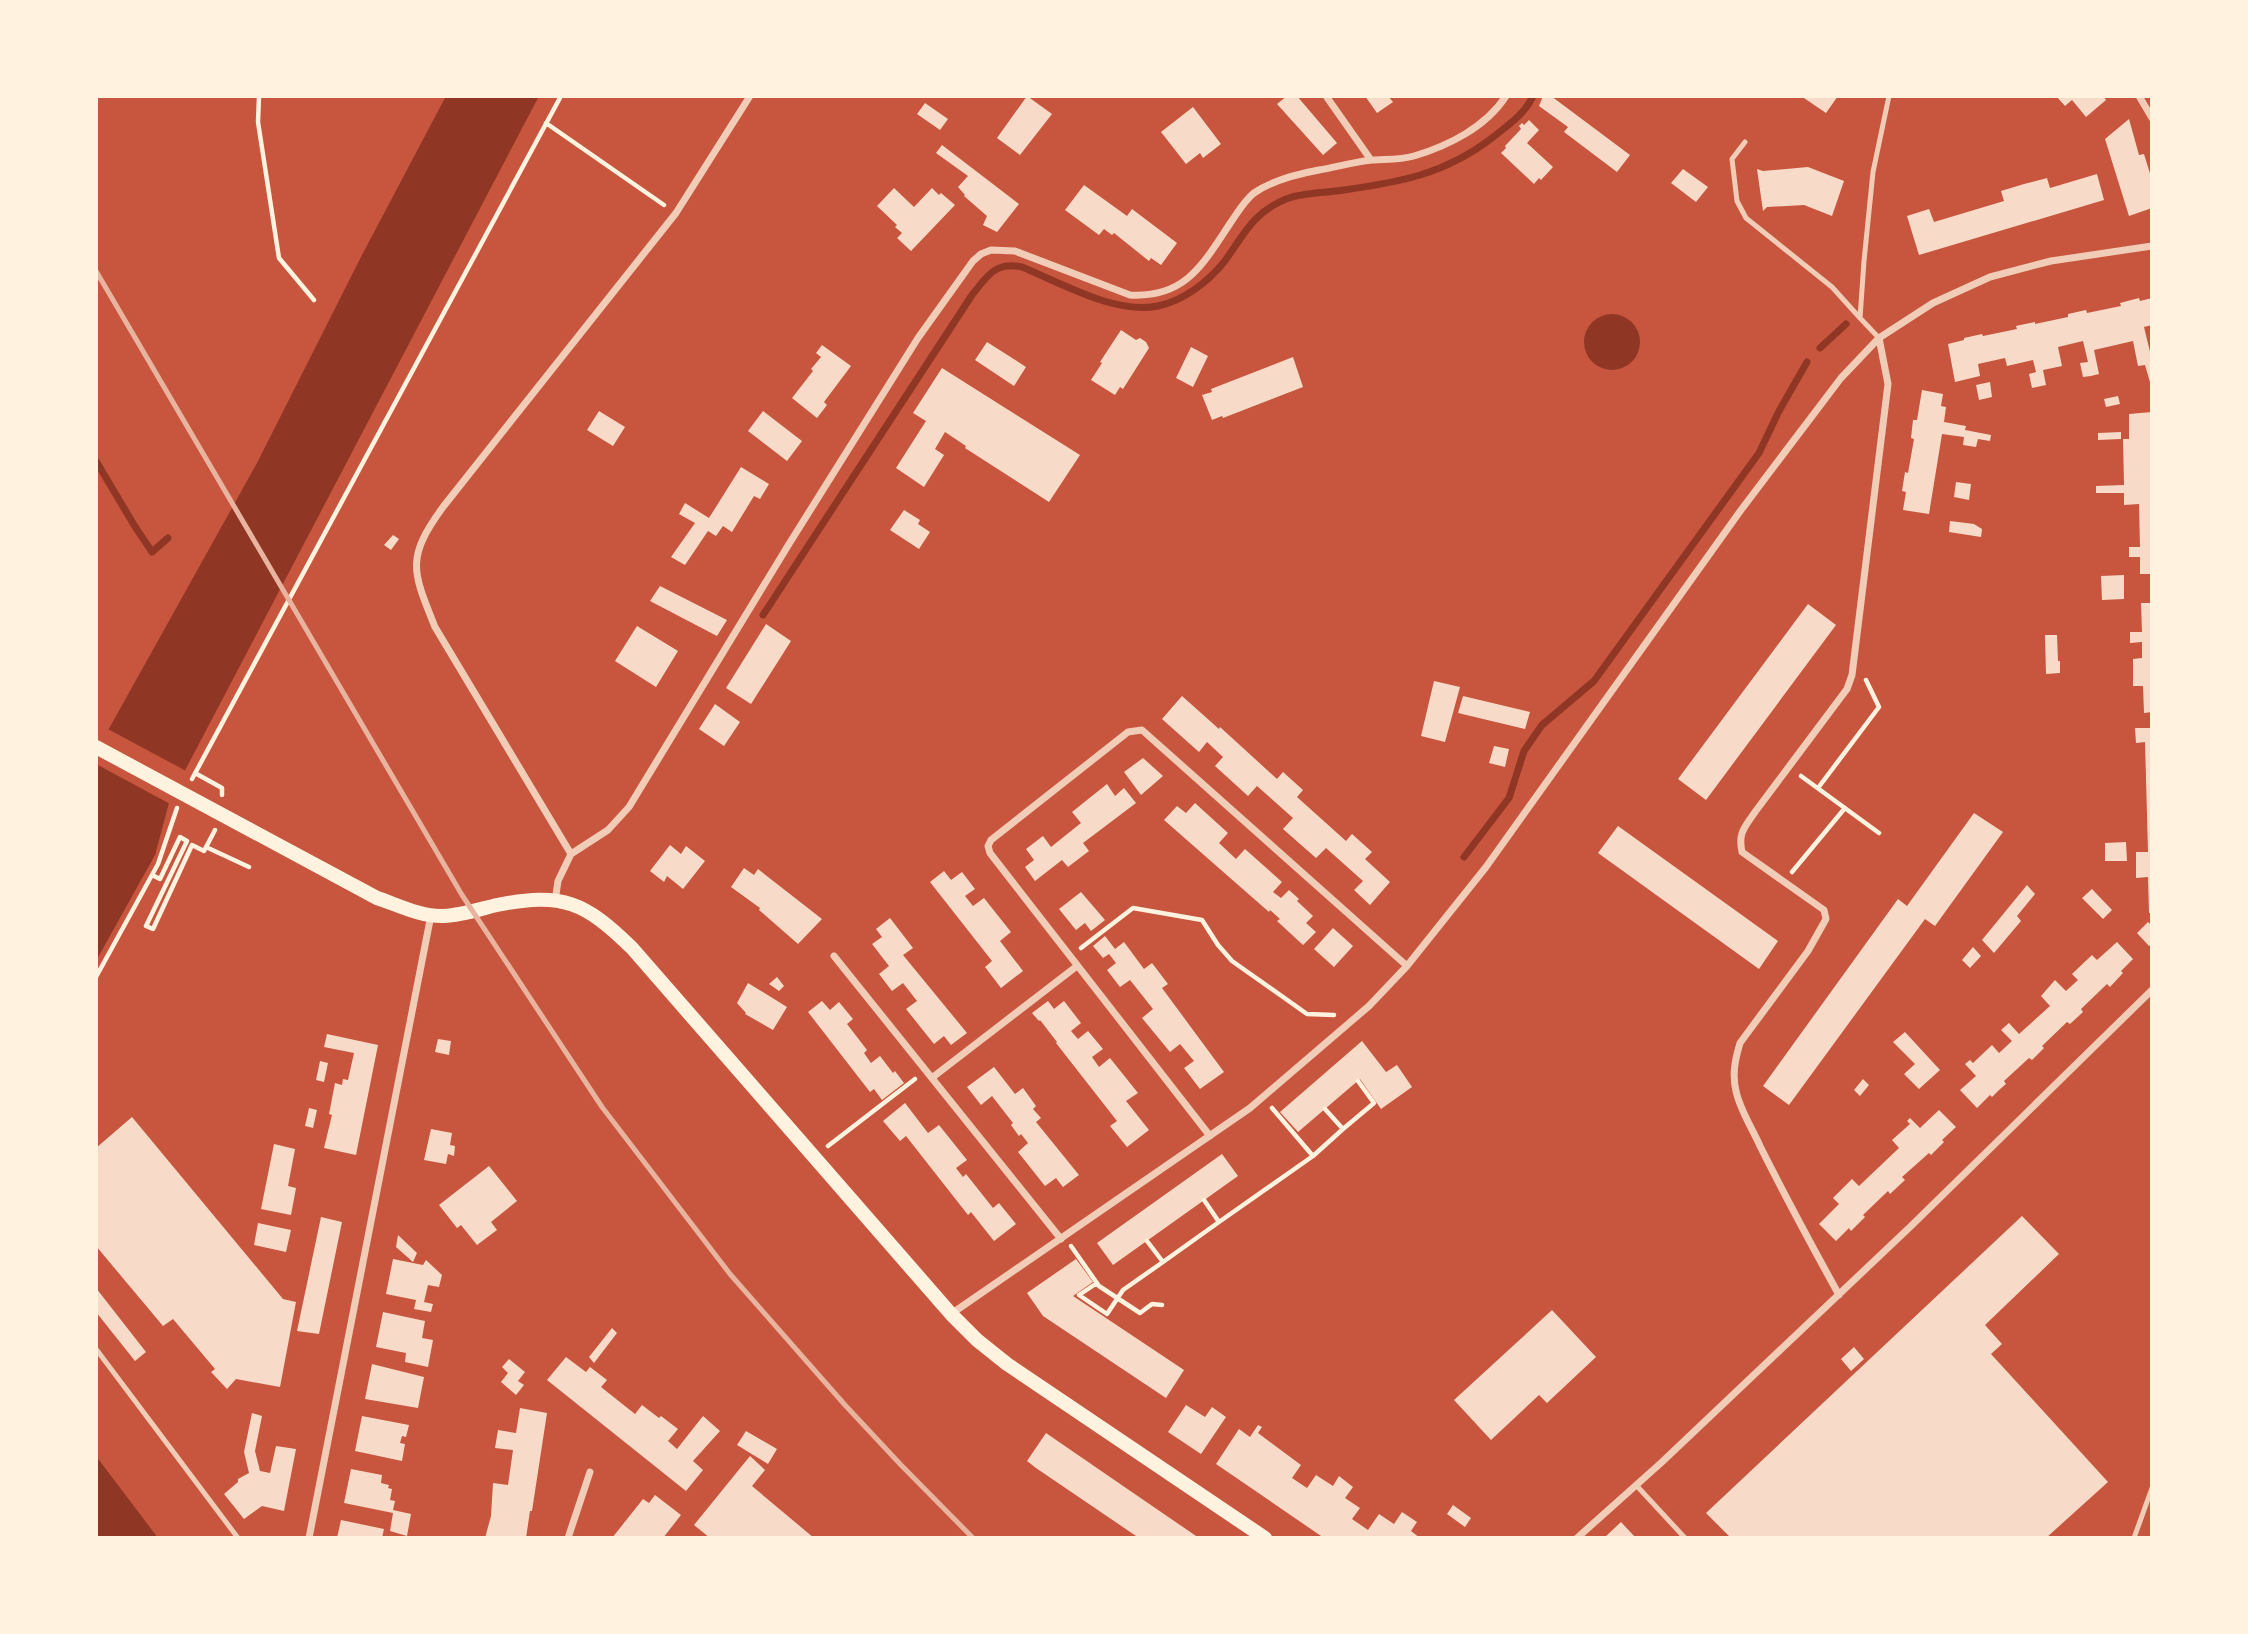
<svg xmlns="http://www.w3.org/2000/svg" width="2248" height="1634" viewBox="0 0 2248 1634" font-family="'Crimson Pro',serif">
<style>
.water{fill:#8f3625}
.pier{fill:#c8553d}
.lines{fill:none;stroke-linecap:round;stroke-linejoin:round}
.stream{stroke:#8f3625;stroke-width:7}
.building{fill:#f7dbc8}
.path{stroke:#fff3e0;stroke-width:4.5}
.service{stroke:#f1ccb7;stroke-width:5}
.minor{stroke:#f1ccb7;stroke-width:7}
.secondary{stroke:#fff3e0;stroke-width:14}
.rail{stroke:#e9b49f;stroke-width:5}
</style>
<rect width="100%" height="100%" fill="#c8553d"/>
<path class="water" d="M446,96h93l-369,703 -15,56 -59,106v-209l161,-289 105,-208z
M1584 342a28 28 0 1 1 56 0a28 28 0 1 1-56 0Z
M96,1456l62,82h-62z"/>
<path class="pier" d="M106,728l82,44 -16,33 -76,-41v-19z"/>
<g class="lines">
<path class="stream" d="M1820,348l26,-24
M96,461l38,64 18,27 16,-14
M763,615l209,-320c15,-19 24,-34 50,-28 39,16 94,48 136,39 25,-5 50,-24 66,-44 20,-27 28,-49 62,-63 17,-7 40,-6 58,-9 57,-8 101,-16 148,-52 15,-12 33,-24 41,-42
M1464,857l45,-59 15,-47 18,-26 52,-44 165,-228 20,-42 28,-49"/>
</g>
<path class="building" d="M1027,96l25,18 -32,41 -23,-17z
M1287,96h10l40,47 -14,12 -46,-51z
M1365,96h23l5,6 -16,11z
M1543,96h8l79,59 -13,17 -53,-40 4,-5 -29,-21z
M1801,96h37l-12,17z
M2056,96h47l3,4 -20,17 -14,-17 -7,6z
M925,103l23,16 -8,11 -23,-16z
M1193,107l28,37 -18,14 -3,-5 -14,11 -25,-32z
M2129,119l10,36 5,-1 8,26v28l-23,8 -24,-77z
M1529,120l10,10 -12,13 26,24 -12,13 -2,-2 -5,6 -33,-31 5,-5 -1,-2 16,-17 -2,-3 3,-3 2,2z
M942,145l77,59 -22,28 -14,-7 4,-9 -23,-20 1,-1 -7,-8 10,-11 -32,-23z
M1808,167l36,14 -12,35 -28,-11 -37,2 -4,4 -6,-42 6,2z
M1683,169l25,18 -12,15 -25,-19z
M2097,174l7,26 -185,55 -12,-39 22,-7 5,13 70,-21 -3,-10 23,-7 23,-6 3,10z
M1084,185l43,31 5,-7 45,34 -16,22 -10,-7 -2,3 -35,-28 -2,2 -8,-6 -5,6 -34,-25z
M894,188l20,19 18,-19 7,7 2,-2 14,12 -44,46 -14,-13 5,-5 -7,-6 2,-2 -20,-19z
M2139,298l1,3 12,-3v27l-8,2 8,33v29l-7,-24 -7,1 -5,-25 -39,9 5,24 -8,2 -8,1 -3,-14 8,-1 -5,-21 -25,6 4,19 -19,4 3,15 -14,3 -3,-14 7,-2 -3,-12 -26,6 -2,-8 -27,6 2,12 -25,6 -7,-38 16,-4v-2l18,-4 1,2 34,-7 -1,-3 9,-2 10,-2v2l33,-7v-3l18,-4 1,3 34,-7 -1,-3z
M1121,330l15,10 4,-2 6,4 3,6 -26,41 -3,-2 -5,8 -24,-15 11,-17 -2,-1z
M987,342l39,25 -12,19 -39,-26z
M822,345l29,21 -27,36 3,3 -10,13 -25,-20 21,-27 -2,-2 10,-12 -5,-4z
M1191,347l17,9 -15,31 -17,-9z
M1293,357l10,30 -80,31 -1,-2 -10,4 -10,-25 10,-3 -1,-3z
M942,368l138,87 -31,47 -84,-54 1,-2 -21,-14 -10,17 9,6 -20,32 -28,-19 30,-47 -13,-8z
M1990,382l2,15 -13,3 -3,-15z
M1922,390l21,4 -2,12 5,1 -2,15 22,4 -1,4 26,5 -1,6 -12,-2 -2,8 -13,-2 1,-8 -22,-3 -13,80 -26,-4 3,-18 -4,-1 3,-19 3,1 6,-34 -3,-1 2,-18h4z
M2118,396l2,8 -14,3 -2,-8z
M599,411l26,16 -12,19 -26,-16z
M763,411l39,30 -15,20 -39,-30z
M2152,412v162h-12v-17h-11v-10h11l-1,-43 -15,1v-12h-28v-7l28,-1 -1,-46h6v-25z
M2121,432v7l-23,1v-7z
M741,467l28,17 -9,15 -6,-3 -22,36 -9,-6 -7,10 -8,-5 -23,34 -14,-8 24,-34 -16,-9 6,-11 24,15z
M1956,482l15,2 -2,16 -15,-3z
M904,510l16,10 -2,4 12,8 -11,17 -29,-19z
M1950,521l24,3 8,5 -1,8 -32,-5z
M393,535l6,4 -8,11 -7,-5z
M2124,575v24l-22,1 -1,-24z
M660,586l67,34 -10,16 -67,-35z
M2141,603h11v109l-8,1 -1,-27h-10v-27l9,-1v-16l-12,1v-11h12z
M1808,604l28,21 -130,175 -28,-21z
M766,624l25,17 -40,63 -25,-16z
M637,626l41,25 -22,36 -41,-26z
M2045,635h12l1,26h2v12l-14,1z
M1434,681l26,6 -15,55 -24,-6z
M1182,696l37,33 1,-2 57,52 6,-7 20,18 -6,7 49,44 6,-7 20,18 -7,7 25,23 -20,23 -16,-15 9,-9 -37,-33 -10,10 -33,-29 10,-11 -36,-32 -9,10 -33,-30 8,-9 -16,-15 -8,10 -37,-33z
M1463,696l67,16 -5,17 -67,-16z
M715,704l25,18 -16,24 -25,-17z
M2135,728h17v185h-3l-1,-36 -12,1v-26h12l-3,-110 -9,1z
M1494,746l15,3 -4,18 -16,-4z
M1143,758l20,18 -22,19 -17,-23z
M1107,784l8,12 9,-8 12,15 -53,40 6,8 -21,16 -6,-7 -27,21 -10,-14 9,-7 -8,-11 17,-13 8,11 30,-24 -9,-11z
M1195,803l33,30 -9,10 17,16 9,-10 37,33 -9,10 8,6 8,-8 10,9 -2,2 16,15 -7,7 10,9 -13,13 -26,-24 3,-2 -10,-9 -1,2 -105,-92 13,-14 9,7z
M1974,813l29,19 -68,94 -10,-7 -136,186 -26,-19 135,-187 9,7z
M1618,826l160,115 -19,28 -161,-116z
M2126,842l1,19h-22v-18z
M670,845l11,9 5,-8 19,15 -22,28 -16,-13 -3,6 -14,-11z
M744,868l10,7 4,-6 64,50 -24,25 -39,-34 1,-2 -29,-21z
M944,871l7,9 11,-8 13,17 -10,7 8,10 11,-8 27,34 -11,9 23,30 -22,17 -16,-21 7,-6 -62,-79z
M2027,885l8,9 -18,22 4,5 -27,32 -12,-13z
M2092,889l20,21 -9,9 -21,-21z
M1081,892l24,28 -14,11 -6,-8 -9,7 -17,-21z
M890,918l23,30 -10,7 64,78 -16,12 -7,-9 -10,8 -28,-35 11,-8 -14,-18 -11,8 -13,-17 10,-8 -17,-22 10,-7 -6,-8z
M2148,922l4,4v18l-3,2 -12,-13z
M1333,928l20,18 -19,21 -20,-18z
M1105,936l10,13 9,-7 20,27 8,-6 16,21 -6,4 62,84 -24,17 -16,-21 10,-7 -14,-17 -10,8 -28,-34 11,-9 -23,-29 -10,7 -13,-17 9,-7 -7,-9 -6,4 -10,-12z
M2117,942l16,17 -12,12 2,2 -13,14 -3,-3 -26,25 2,3 -13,12 -3,-2 -25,24 2,2 -12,12 -3,-2 -25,23 2,3 -7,6 -7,7 -2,-2 -13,13 -17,-18 16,-14 -11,-12 5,-4 3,3 19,-18 7,8 13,-12 -11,-11 8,-7 10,11 31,-28 -9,-10 14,-16 11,11 12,-11 -6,-6 20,-19 5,5z
M1973,947l8,9 -11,12 -8,-8z
M777,977l7,9 -5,5 -10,-7z
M748,983l39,24 -14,23 -28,-16 1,-1 -9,-10z
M822,1001l8,9 9,-8 14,17 -6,5 20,26 -3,3 7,10 9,-7 13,17 2,-2 9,12 -22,17 -8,-11 -4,3 -62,-80z
M1048,1001l6,8 10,-8 17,22 -10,8 7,8 10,-8 15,18 -11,8 7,10 11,-9 28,35 -12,8 23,29 -22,17 -17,-21 7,-5 -61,-78 1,-1 -17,-22 -1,1 -7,-8z
M1905,1032l35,38 -21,19 -15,-15 11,-10 -22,-22z
M327,1034l51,11 -22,110 -32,-7 8,-33 -3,-1 6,-31 7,2 1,-6 5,1 6,-27 -30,-6z
M438,1039l13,2 -2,14 -14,-3z
M1362,1041l24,31 11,-7 15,22 -31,22 -21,-30 -62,53 -18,-20z
M320,1061l8,2 -4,19 -8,-2z
M994,1067l21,27 8,-6 8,11 5,7 -3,3 8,9 -5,4 43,53 -16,12 -7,-9 -11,8 -27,-34 10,-9 -7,-9 -2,2 -8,-11 2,-2 -21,-27 -11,9 -14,-18z
M1863,1079l6,6 -9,11 -6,-6z
M905,1103l23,30 11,-8 28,35 -11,8 7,9 3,-3 27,34 6,-5 17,21 -22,17 -23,-29 -3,3 -62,-79 -6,5 -17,-20z
M309,1108l8,2 -4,18 -8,-2z
M1939,1110l17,17 -14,13 2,2 -13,13 -2,-2 -27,24 3,3 -15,14 -2,-3 -25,24 2,2 -14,14 -2,-3 -13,13 -17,-17 20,-20 -6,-6 19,-19 7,7 40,-38 -7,-8 18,-16 -3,-3 3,-3 10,10z
M132,1117l151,182 13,3 -16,85 -44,-8 -9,10 -16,-17 4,-3 -42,-50 -10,7 -67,-80v-98z
M431,1129l21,4 -2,12 5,1 -1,10 -6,-2 -2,10 -22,-4z
M274,1144l21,5 -7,37 8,2 -5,27 -30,-6z
M1222,1154l16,22 -125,89 -16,-22z
M489,1166l28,35 -26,21 6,8 -20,15 -16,-20 -4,3 -18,-23z
M2022,1216l37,38 -74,71 17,19 -11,10 117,128 -62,56h-315l-25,-25z
M321,1217l21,5 -23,112 -22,-3z
M258,1223l33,7 -5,22 -32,-7z
M398,1235l19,18 -4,9 -17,-15z
M393,1259l30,6 3,-5 16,15 -3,12 -11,-2 -4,17 9,2 -2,8 -17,-3 2,-9 -30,-6z
M1076,1259l17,23 -20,14 111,74 -18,28 -123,-82 -16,-23z
M96,1288l50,64 -11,9 -39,-49z
M1552,1310l44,47 -49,46 -8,-8 -48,45 -37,-40z
M383,1312l42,9 -3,17 11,2 -5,27 -23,-5 1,-9 -30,-6z
M612,1328l5,5 -23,30 -5,-6z
M1854,1347l10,12 -13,12 -10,-12z
M566,1357l20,15 4,-5 17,13 -6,7 34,27 7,-9 17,13 2,-2 17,13 -10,12 9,8 26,-33 17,15 -27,30 10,9 -17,21 -139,-111z
M509,1359l16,13 -7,9 6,4 -8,10 -15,-13 7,-9 -6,-6z
M372,1364l52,13 -6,31 -53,-9z
M1186,1405l19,12 7,-10 14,10 -25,37 -33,-22z
M520,1408l27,5 -15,98h-2l-4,27h-41l6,-22 2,-33 15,2 5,-35 -18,-2 3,-18 18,3z
M252,1413l10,3 -7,35 5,20 10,2 6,-27 20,3 -12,62 -22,-5 -18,13 -20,-25 14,-12v-3l11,-6 -5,-21z
M362,1416l47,9 -3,12 -4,-1 -2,7 5,1 -3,17 -47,-10z
M1258,1425l4,2 -4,6 43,32 -9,13 15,10 9,-13 17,11 6,-10 14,11 -8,11 15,10 -8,11 16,11 11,-16 15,10 8,-12 15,10 -6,9 9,7h-96l-108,-74 23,-35 11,8z
M746,1431l31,18 -9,15 -31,-19z
M1046,1433l80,55 73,50h-60l-103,-70 -9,-7z
M750,1456l15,14 -13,16 62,52h-104l-16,-13z
M351,1469l31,6 -1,8 8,2 -1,3 4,1 -2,11 5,1 -2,9 18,4 -4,22 -17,-5 3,-18 -49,-10z
M655,1495l26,20 -18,23h-51l31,-39 6,4z
M1453,1505l18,13 -6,9 -18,-13z
M341,1520l43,9 -2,9h-45z
M1621,1522l15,16h-32z"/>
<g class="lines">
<path class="path" d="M259,96l-1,26 21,136 35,42
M546,123l118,82
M195,773l27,15v7
M1801,776l78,57
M192,779l369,-683
M1818,788l61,-81 -13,-27
M206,847l43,20
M1792,872l53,-64
M152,875l8,4 20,-42 7,4 -41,85 7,3 39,-84 12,6 11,-21
M1081,948l52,-40 69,12 16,25 14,16 75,53 27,1
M96,977l62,-113 19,-56
M1343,1129l31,-26 -16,-22
M828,1146l87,-67
M1313,1156l30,-27 -18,-20
M1219,1222l94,-66 -41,-48
M1071,1246l28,40 41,27 12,-9 10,1
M1163,1262l56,-40 -15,-22
M1097,1283l-18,12 28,19 16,-24 40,-28 -16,-21"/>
<path class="service" d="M1745,142l-13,17 5,42 9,17 86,69 28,31
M1879,338l-19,-20 4,-57 9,-89 16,-76
M96,1349l142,189
M1636,1485l49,53
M2134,1538l18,-50"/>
<path class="minor" d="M1326,96l45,64
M2139,96l13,22
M571,854l-136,-227c-23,-57 -29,-69 8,-120l233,-294 74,-117
M555,901l3,-20 13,-27 37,-24 21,-23 160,-263 129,-206 55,-77 8,-7 10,-4 24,1 115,44c56,3 73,-31 101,-73 7,-10 13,-21 23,-29 19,-13 43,-19 65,-23 17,-3 35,-8 53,-10 14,-1 28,0 42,-4 34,-10 72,-29 92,-60
M834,956l227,283
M933,1077l144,-111
M1210,1136l-220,-283 -2,-7 3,-6 137,-108 14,-2 265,236
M1839,1295c-27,-49 -54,-99 -79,-149 -8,-18 -20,-36 -24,-55 -4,-17 -1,-31 4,-48l68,-92 18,-32 -2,-9 -82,-58c-4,-19 2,-24 13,-40l92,-123 5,-14 36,-291 -9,-46
M951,1314l299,-206 119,-102 38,-40 79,-99 255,-357 100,-132 38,-40 54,-35 57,-26 61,-16 101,-15
M309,1538l122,-623
M568,1538l22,-66
M1577,1538l85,-76 248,-235 242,-237"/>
<path class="secondary" d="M96,747l281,151c21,7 44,19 67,18 18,-1 36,-7 53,-11 66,-13 88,-3 135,43l319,366 26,26 30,24 258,174"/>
<path class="rail" d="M96,271l366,624 140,212 128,167 115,131 56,60 72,73"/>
</g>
<rect width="2248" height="1634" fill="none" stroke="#fff3e0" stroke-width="196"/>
</svg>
